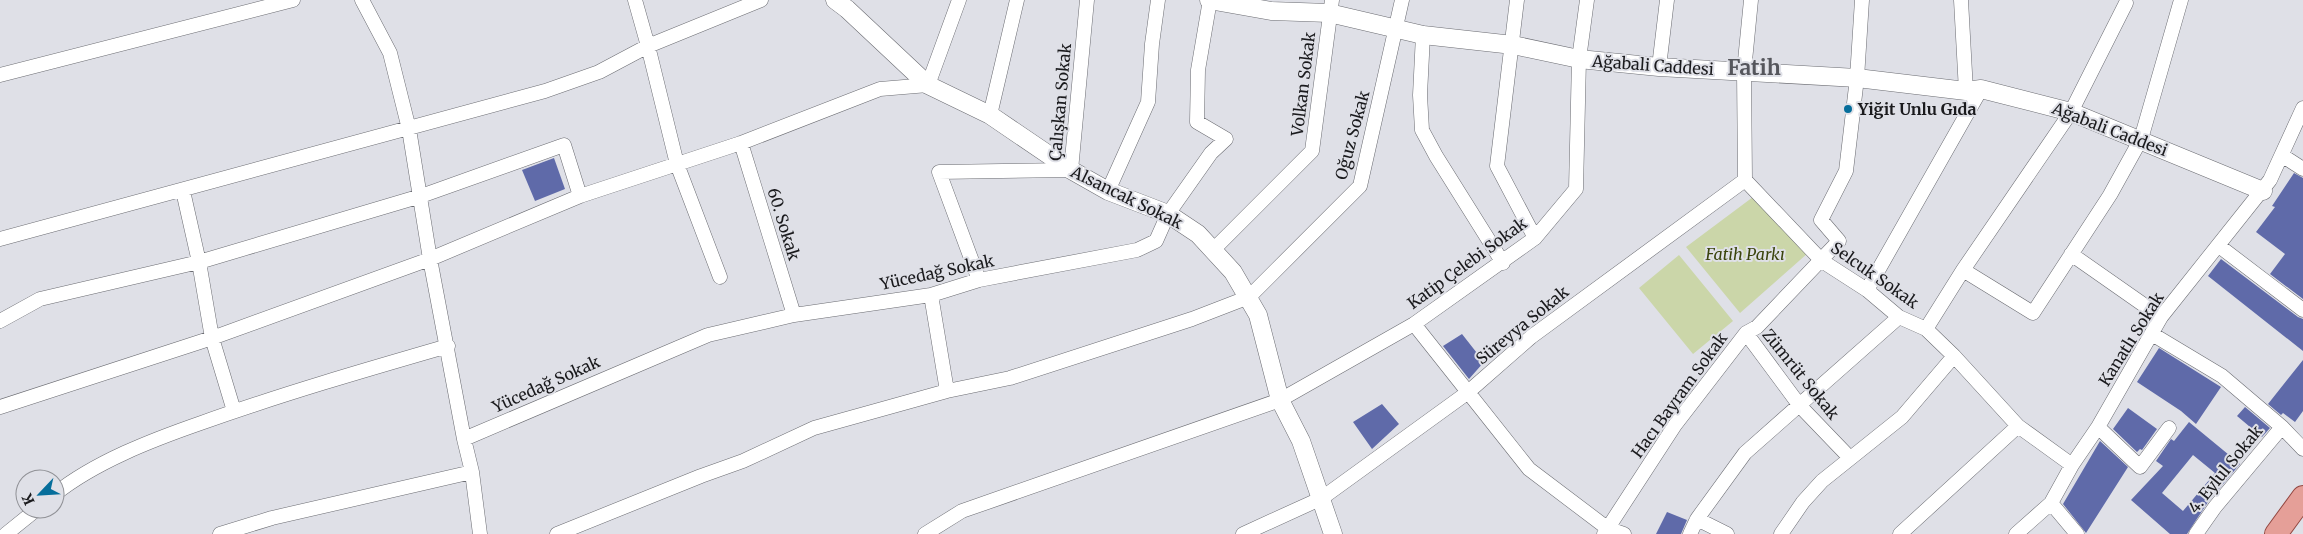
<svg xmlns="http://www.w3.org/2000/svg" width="2303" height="534" viewBox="0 0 2303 534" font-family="Merriweather,serif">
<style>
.green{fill:#cbd6a9}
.building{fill:#5f6aa9;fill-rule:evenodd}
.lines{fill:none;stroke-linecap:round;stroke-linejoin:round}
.minor-casing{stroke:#6b6c72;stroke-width:15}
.tertiary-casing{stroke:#6b6c72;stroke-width:19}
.primary-casing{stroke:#934741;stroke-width:24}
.minor{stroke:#fff;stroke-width:14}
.tertiary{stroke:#fff;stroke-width:18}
.primary{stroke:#e59f98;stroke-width:22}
.poi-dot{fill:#066e9b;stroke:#dfe0e7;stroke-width:2}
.labels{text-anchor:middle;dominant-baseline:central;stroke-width:4;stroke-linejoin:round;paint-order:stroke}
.street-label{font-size:16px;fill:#1a1a1d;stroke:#dfe0e7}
.poi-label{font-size:16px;font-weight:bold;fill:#1a1a1d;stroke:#dfe0e7;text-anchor:start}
.park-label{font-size:16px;font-style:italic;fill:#3a440c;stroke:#dfe0e7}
.district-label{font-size:21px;font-weight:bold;fill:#55565c;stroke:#dfe0e7}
</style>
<rect width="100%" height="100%" fill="#dfe0e7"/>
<path class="green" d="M1753,197l55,56 -68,60 -54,-66z
M1679,255l54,66 -40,33 -54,-66z"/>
<path class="building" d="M554,158l11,31 -30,12 -13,-31z
M2294,173l9,5v121l-33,-25 15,-20 -29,-22 19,-25 -3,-1z
M2221,259l77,58 5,2v32l-95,-75z
M1462,334l22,28 -15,17 -26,-33z
M2159,348l62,39 -25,37 -15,-13 -44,-29z
M2303,360v51l-8,11 -12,-9 -2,2 -13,-11z
M1382,404l17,20 -27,25 -19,-27z
M2245,407l25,21 -8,9 -25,-21z
M2128,408l29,21 -15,21 -2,-1 -3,3 -24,-23z
M2189,422l51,42 -32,38 -21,32h-17l-39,-34 32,-34 -7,-5 15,-22 3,2zM2193,455l22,18 -32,38 -21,-18z
M2100,441l28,26 -42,66 -23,-29z
M1667,512l20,8 -6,14h-25z"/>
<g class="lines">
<defs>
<path id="minor" d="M635,0l13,46 29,118 43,113
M1517,0l-20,166 38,72
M1751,0l-7,71 1,109 77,81 45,29 32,27 27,12 28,27 64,70 54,39
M1961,0l5,91
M1423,35l-3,60 2,35 14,26 67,107
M1659,67l8,-67
M0,75l293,-75
M990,115l27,-115
M741,143l53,172
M2283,156l20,13
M183,191l16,71 13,76 22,73
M1108,191l40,-89 4,-58 6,-44
M0,239l545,-148 54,-19 49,-26 113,-46
M2219,246l84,64
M1213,250l99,-99 20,-151
M2071,254l90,63
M1963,270l70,43 77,-118 31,-56 40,-139
M979,280l-40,-108 132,-2 16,-170
M1867,290l114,-201
M931,295l16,96
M0,321l40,-22 159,-37 222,-66 143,-51 16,51
M1414,324l115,145 78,59 17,6
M1926,329l37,-59 108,-158 55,-109
M1746,333l54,73 50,52
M2152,334l70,42 60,51
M0,407l212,-69 218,-79 150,-63 161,-53 139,-54 48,-4 31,-85
M2098,427l42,40 29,-39
M464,439l244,-104 86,-20 137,-20 48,-15 158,-30 19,-9 12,-27 43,-61 15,-14 -29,-17 1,-52 12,-70
M472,472l8,62
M55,494c40,-32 97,-54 146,-71 81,-29 164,-53 247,-77
M2051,503l26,31
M1697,519l48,-66 154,-136
M6,534l31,-25
M220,534l52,-16 200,-46 -8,-33 -34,-180 -21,-130 -19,-76 -28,-53
M557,534l144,-58 42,-15 71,-33 133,-37 63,-13 182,-59 57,-22 111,-111 42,-186
M925,534l37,-23 318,-111 134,-76 121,-86 41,-49 3,-130 8,-59
M1243,534l79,-36 145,-105 64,-56 214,-157
M1604,534l71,-109 71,-92 11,-6 82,-86 -18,-21 25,-49 11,-93 5,-78
M1690,534l7,-15 30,15
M1781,534l22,-32 19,-21 80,-64 52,-61
M1900,534l118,-108
M2016,534l35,-31 21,-38 26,-38 63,-110 109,-137 33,-72
M2196,534l19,-27 67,-80 21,22"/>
<path id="tertiary" d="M835,0l12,9 81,76 62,30 81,55 37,21 60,23 30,20 35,38 25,43 22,85 21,41 32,93
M1209,0l62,11 58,2 94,22 90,10 66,14 80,8 198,11 109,13 15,-2 90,23 192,79"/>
<path id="primary" d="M2276,534l27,-37"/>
</defs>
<use href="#minor" class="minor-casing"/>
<use href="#tertiary" class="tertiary-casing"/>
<use href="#primary" class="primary-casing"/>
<use href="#minor" class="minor"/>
<use href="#tertiary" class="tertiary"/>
<use href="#primary" class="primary"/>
</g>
<circle class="poi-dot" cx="1848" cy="109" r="5"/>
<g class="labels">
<g class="street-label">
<text transform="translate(1653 65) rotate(4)">Ağabali Caddesi</text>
<text transform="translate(1303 84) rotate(-83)">Volkan Sokak</text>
<text transform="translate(1060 102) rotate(-85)">Çalışkan Sokak</text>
<text transform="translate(2110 129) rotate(21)">Ağabali Caddesi</text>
<text transform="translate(1352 135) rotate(-75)">Oğuz Sokak</text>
<text transform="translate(1127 197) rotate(26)">Alsancak Sokak</text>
<text transform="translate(784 224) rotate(73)">60. Sokak</text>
<text transform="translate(1467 263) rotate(-36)">Katip Çelebi Sokak</text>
<text transform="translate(937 272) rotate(-12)">Yücedağ Sokak</text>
<text transform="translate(1875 275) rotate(35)">Selcuk Sokak</text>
<text transform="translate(1522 325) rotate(-39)">Süreyya Sokak</text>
<text transform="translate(2131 339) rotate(-58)">Kanatlı Sokak</text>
<text transform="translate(1801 374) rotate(51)">Zümrüt Sokak</text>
<text transform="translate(546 384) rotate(-24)">Yücedağ Sokak</text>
<text transform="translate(1679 395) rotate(-54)">Hacı Bayram Sokak</text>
<text transform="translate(2225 469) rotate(-51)">4. Eylul Sokak</text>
</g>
<g class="poi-label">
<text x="1858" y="109">Yiğit Unlu Gıda</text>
</g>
<g class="park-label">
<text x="1745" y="254">Fatih Parkı</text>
</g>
<g class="district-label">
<text x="1754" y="67">Fatih</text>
</g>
</g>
<g transform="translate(40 494) rotate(245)"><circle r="24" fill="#dfe0e7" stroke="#909196"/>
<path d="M0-4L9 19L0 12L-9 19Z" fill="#066e9b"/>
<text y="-8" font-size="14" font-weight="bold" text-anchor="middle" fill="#1a1a1d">K</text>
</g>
</svg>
